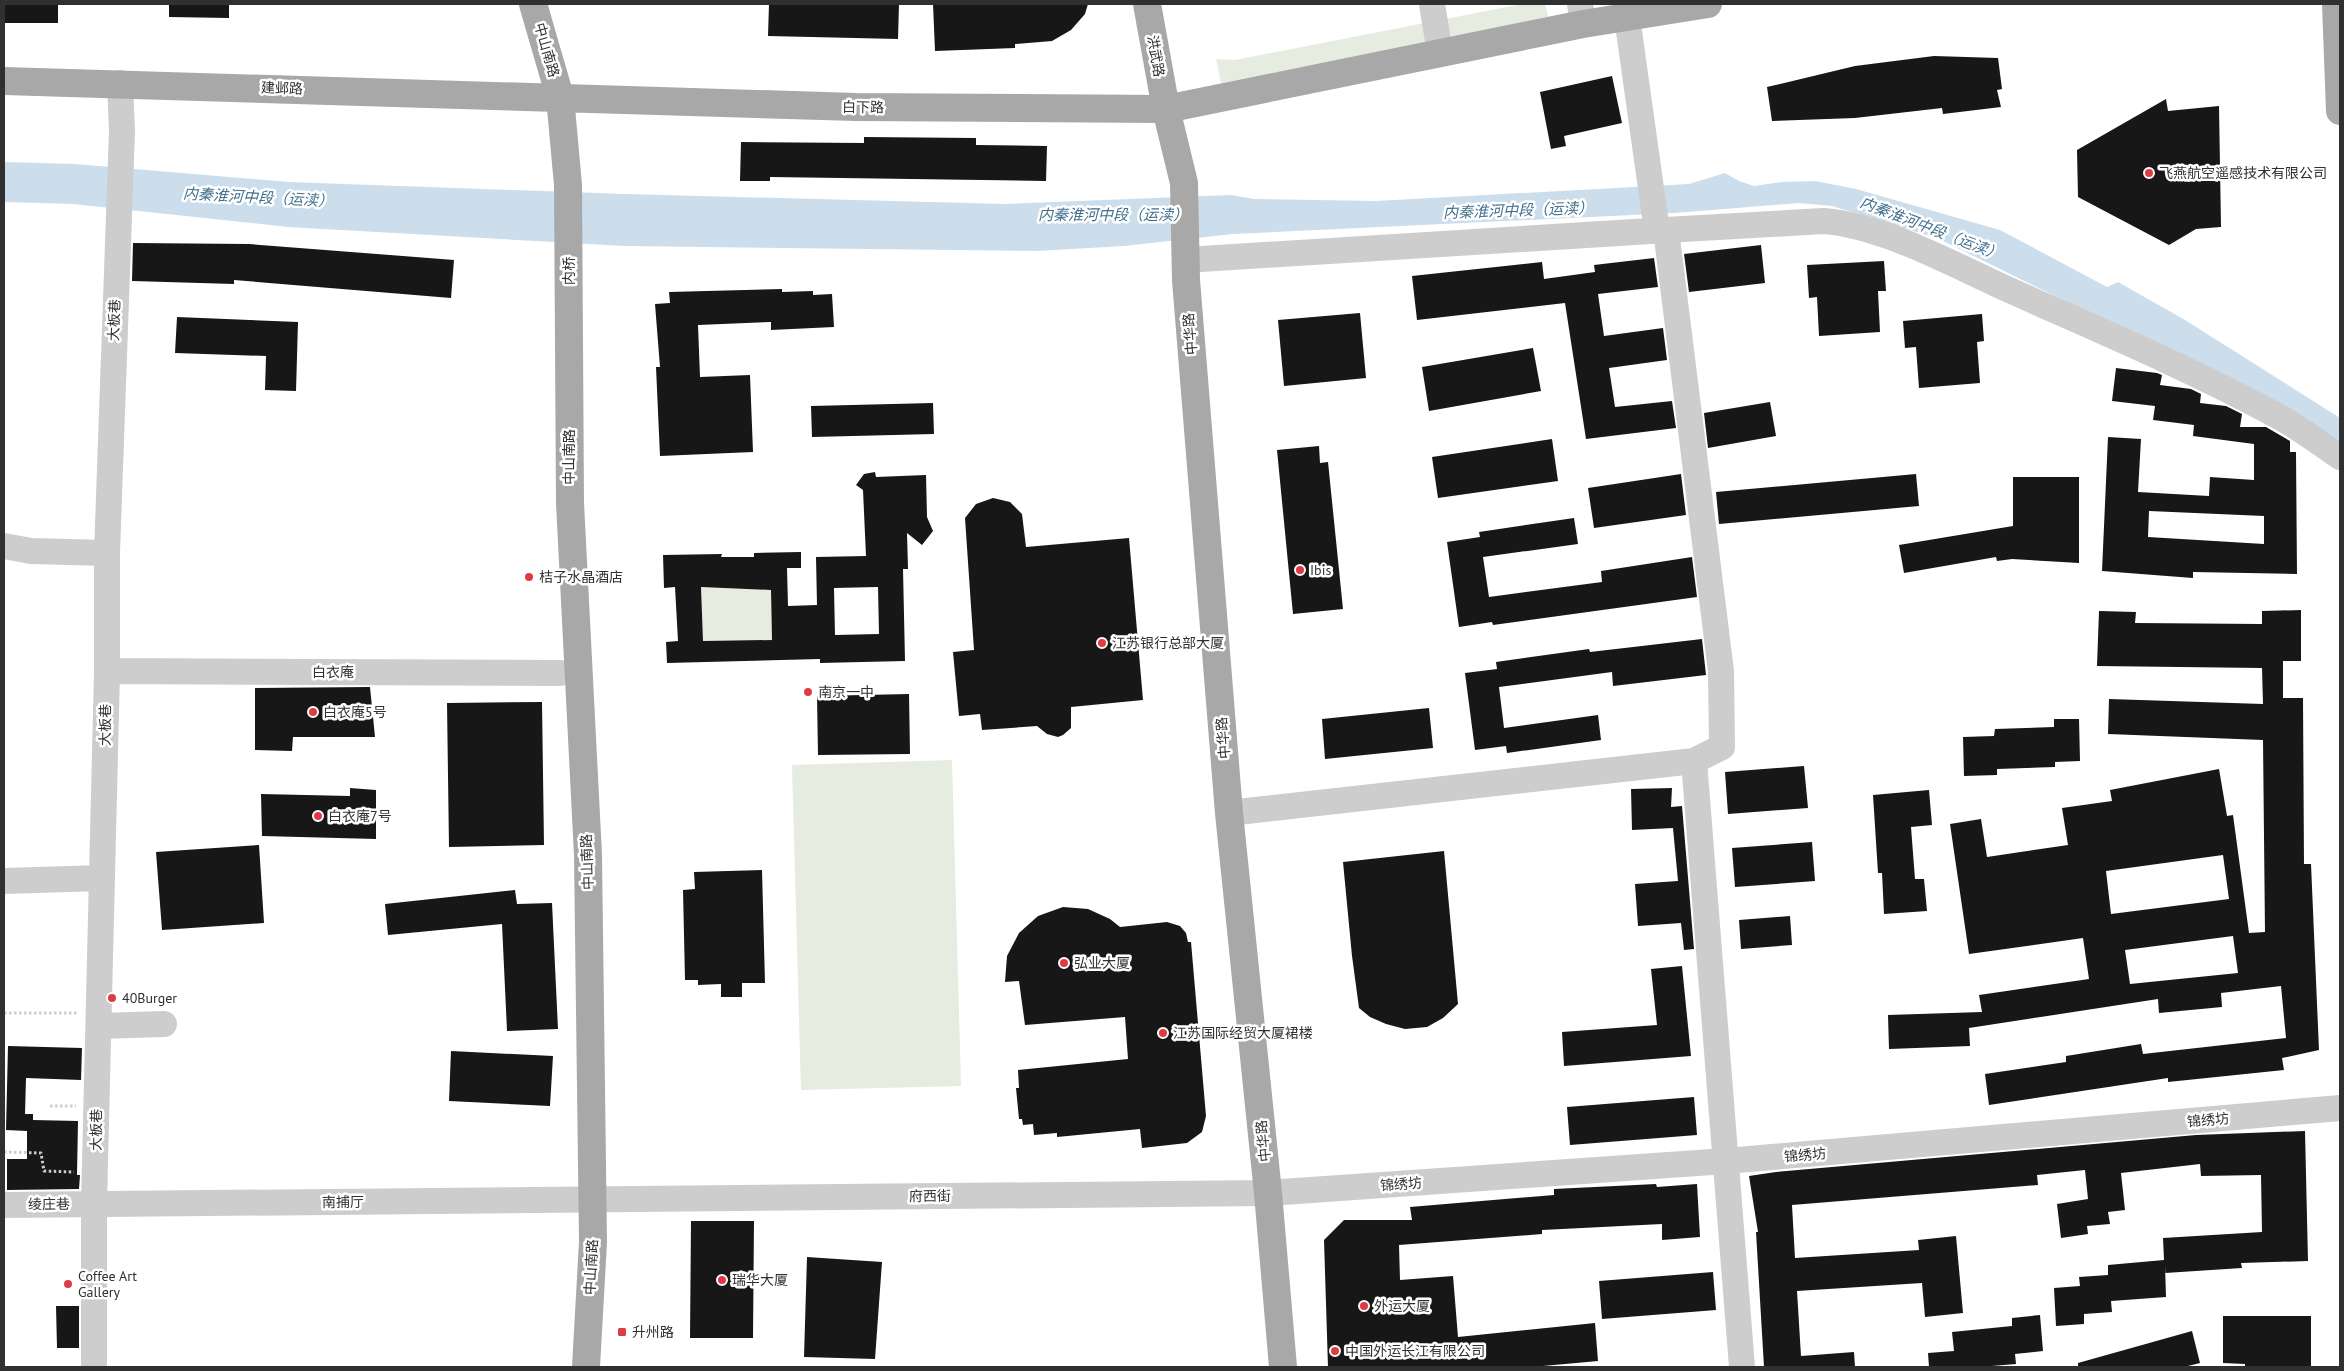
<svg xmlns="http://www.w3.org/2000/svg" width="2344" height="1371" viewBox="0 0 2344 1371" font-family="'PT Sans','Noto Sans SC',sans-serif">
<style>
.green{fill:#e6ecdf}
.water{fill:#ccdeeb}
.building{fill:#171717;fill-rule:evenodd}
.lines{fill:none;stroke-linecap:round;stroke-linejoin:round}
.path{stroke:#cdcdcd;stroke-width:3;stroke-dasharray:2.5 2.5;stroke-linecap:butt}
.minor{stroke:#cdcdcd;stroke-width:26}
.major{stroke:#a8a8a8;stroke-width:28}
.poi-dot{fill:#dd3c45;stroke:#fff;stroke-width:2}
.labels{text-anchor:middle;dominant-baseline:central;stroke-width:5;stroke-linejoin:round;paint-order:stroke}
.street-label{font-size:14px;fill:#303030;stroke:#fff}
.poi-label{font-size:14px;fill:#303030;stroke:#fff;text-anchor:start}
.water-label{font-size:15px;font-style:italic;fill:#416f8e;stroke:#fff}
</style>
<rect width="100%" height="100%" fill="#fff"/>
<path class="green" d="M1522,4h23l4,15 -328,64 -5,-24 19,1z
M701,587l70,3 1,50 -69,1z
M952,760l9,326 -160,4 -9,-325z"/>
<path class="water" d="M4,162l71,2 214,18 336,12 379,10 227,-9 23,4 122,2 313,-17 36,-11 14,8 15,5 27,-4 34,-1 41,8 144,41 107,57 11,-5 67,38 155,98v33l-279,-152 -122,-60 -107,-33 -33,-3 -125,10 -441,21 -109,12 -87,5 -412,-5 -337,-19 -215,-23 -69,-2z"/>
<path class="building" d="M4,4h54v19h-54z
M169,4h60v14l-60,-1z
M769,4h130l-1,35 -130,-3z
M933,4h155l-3,10 -14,16 -19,11 -37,3v4l-80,3z
M1934,56l64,2 4,31 -5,1 4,17 -58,7 -1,-6 -87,10 -83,3 -5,-34 88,-21z
M1612,76l10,47 -58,13 2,10 -15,3 -11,-57z
M2166,99l2,12 51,-5 2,121 -25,2 -27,16 -91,-48 -1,-47z
M864,137l112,1v7l71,1 -1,35 -276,-4v4h-30l1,-39 123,1z
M133,243l116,1 205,16 -3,38 -217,-18v4l-102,-3z
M1761,245l4,38 -76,9 -5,-38z
M1654,258l4,29 -60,7 6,42 59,-8 4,32 -58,8 6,39 57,-6 4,27 -90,11 -21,-136 -148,17 -5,-44 130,-14 2,17 51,-7 -1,-7z
M1884,261l2,30h-8l2,41 -61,4 -2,-39 -8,1 -2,-33z
M782,289v3l31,-1v4l19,-1 2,33 -63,3v-8l-73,3 2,52 50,-2 3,77 -93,4 -4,-89h4l-5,-63 15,-1 -1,-11z
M1360,313l6,65 -82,8 -6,-66z
M1982,314l2,27 -7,1 3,41 -61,5 -3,-41 -11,1 -2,-27z
M177,317l121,5 -2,69 -31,-1 1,-34 -91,-3z
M1533,348l8,43 -112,20 -7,-44z
M2116,368l41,5 5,2 -2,10 31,4 10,5 -1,9 26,3 16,8 -2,13h26l24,14v11h6l1,122 -104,-2v6l-91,-7 6,-134 33,2 -3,53 71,4 1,-19 44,3v-36l-61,-8 1,-11 -41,-5 2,-14 -43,-5zM2149,511l115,5v28l-116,-7z
M1770,402l6,34 -68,12 -4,-35z
M933,403l1,31 -122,3 -1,-31z
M1552,439l6,42 -120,17 -6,-41z
M1319,446l1,17 8,-1 15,147 -50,5 -16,-164z
M875,472l1,5 50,-2 1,42 6,14 -11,14 -15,-12 1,36h-5l2,92 -85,2v-4l-153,4 -1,-21 12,-1 -3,-54 -11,1 -1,-33 59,-1 -1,3h33v-4l47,-1v16h-14l1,38 29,-1 -1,-48 50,-1 -3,-66 -7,-5 8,-11zM701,587l70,3 1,50 -69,1zM878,587l1,47 -44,1 -1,-47z
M1681,474l5,41 -92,13 -6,-40z
M1916,474l3,32 -200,18 -3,-32z
M2013,477h66v86l-67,-4 -15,2 -1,-4 -92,16 -5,-28 114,-19z
M993,498l17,4 12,12 4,33 103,-9 14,162 -72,7v21l-8,7 -5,2 -11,-3 -10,-8 -55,4 -2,-16 -21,2 -6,-64 21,-2 -9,-132 11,-14z
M1574,518l4,26 -95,13 6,40 113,-15 -1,-11 91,-14 5,40 -204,28 -1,-3 -33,5 -12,-85 33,-5 -1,-5z
M2301,610v51h-18v37h20l1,166h7l8,186 -37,8 2,12 -116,12v-4l-179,27 -4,-31 81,-12v-6l75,-12 2,10 143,-16 -5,-52 -60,7 1,14 -63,6 -1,-14 -189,29 1,18 -81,3 -1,-34 94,-3 -3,-17 110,-16 -6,-41 -114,16 -19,-130 31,-5 6,38 81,-12 -6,-37 50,-7 -2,-11 109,-21 8,47 6,-1 16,118 16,-1 -2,-192 -155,-6 1,-35 154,5 -1,-36 -165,-2 2,-55 37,1 -1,11 127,1v-13zM2223,855l6,44 -118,15 -5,-43zM2233,936l5,37 -108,11 -5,-34z
M1702,639l4,36 -93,11 -1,-14 -113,15 5,41 94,-13 3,25 -94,13 -1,-7 -31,4 -10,-77 32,-4 -1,-7 93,-13 1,3z
M370,687l5,50h-82l-1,14 -37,-1v-62z
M909,694l1,60 -92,1 -1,-59z
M542,702l2,143 -95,2 -2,-144z
M1429,708l4,40 -108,11 -3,-40z
M2054,719h25l1,42 -25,1v5l-58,2v6l-33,1 -1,-39 31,-1 1,-7 59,-2z
M1804,766l4,42 -80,6 -3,-42z
M350,788l26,2v49l-114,-3 -1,-42 89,2z
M1672,788l-1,19 11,-1 12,143 -10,1 -3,-27 -43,3 -3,-42 43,-3 -5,-53 -41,2 -1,-41z
M1929,790l3,35 -21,2 4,52h9l3,32 -43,3 -2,-41h-4l-5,-78z
M1812,842l3,39 -80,6 -3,-39z
M259,845l5,78 -102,7 -6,-78z
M1444,851l14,153 -15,14 -16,9 -22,2 -19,-5 -16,-7 -11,-9 -7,-52 -9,-94z
M762,870l3,113h-23v14h-21v-13l-23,1v-5h-13l-2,-90 12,-1 -1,-17z
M515,890l2,14 35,-1 6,126 -51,2 -5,-107 -114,11 -3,-31z
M1063,907l25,2 22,10 10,8 47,-5 13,4 6,7 2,9h3l15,174 -4,16 -15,11 -45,5 -2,-19 -83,8v-4l-23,2 -1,-11 -10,1 -1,-6h-3l-3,-31h3l-1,-18 110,-11 -3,-42 -100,8 -6,-44 -14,1 2,-26 12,-23 19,-17z
M1790,916l2,29 -51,4 -2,-29z
M1682,966l9,90 -127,10 -2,-34 95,-7 -6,-56z
M8,1046l74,2 -1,32 -55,-2 -1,36h8v6l45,1 -1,54h3l-1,14 -72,1v-31h20v-28l-21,-1z
M451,1051l102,5 -3,50 -101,-5z
M1694,1097l3,38 -127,10 -3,-38z
M2305,1131l3,130 -67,2 1,5 -77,5v-8l1,32 -55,4 1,11 -28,2v10l-28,2 -2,-38 26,-2 -1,-9 29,-2v-10l56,-5 -1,-22 99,-6 -1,-57 -60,1 -1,-12 -79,9 4,37 -17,2 2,12 -23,2 1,8 -27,4 -4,-34 31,-5 -3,-29 -48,5 1,10 -246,20 3,53 124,-8 -1,-10 38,-4 7,77 -38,4 -3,-34 -125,8 4,65 53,-4 1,15h-91l-8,-135h2l-9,-56 27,-4 420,-37z
M1656,1184l1,3 40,-3 3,53 -38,3v-16l-120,6v4l-143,11 1,35 53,-4 5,61 137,-14 3,38 -66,6h-204l-4,-127 20,-20h68l-2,-13 144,-12v-6z
M691,1221h63l-1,117h-63z
M807,1257l75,5 -7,97 -71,-2z
M1713,1272l3,38 -114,9 -3,-38z
M56,1306h23v42h-22z
M2040,1315l3,36 -28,3 1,10 -36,3h-51l-1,-14 26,-2 -2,-19 60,-6v-8z
M2223,1316h88v51h-66v-3l-22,-1z
M2192,1331l8,32 -16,4h-106v-4z"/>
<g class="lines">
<path class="path" d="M4,1013h74
M50,1106h26
M4,1152l37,1 3,18 30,1"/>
<path class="minor" d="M1432,4l8,49
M1580,4l3,20
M1627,17l30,214
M1666,230l158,-9c60,5 128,43 183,68 89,40 180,78 267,125 23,12 44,28 66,43
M1201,259l465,-29 55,441 1,76 -28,14 -465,52
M4,546l27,5 76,2
M107,671l453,2
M1694,761l48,606
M4,881l98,-3
M99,1026l65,-2
M4,1205l1264,-12 458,-32 614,-53
M94,1367v-163l13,-533v-118l15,-422 -2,-48"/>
<path class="major" d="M533,4l27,93 8,88 2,318 18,352 5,387 -7,125
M1147,4l19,105 18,74 2,97 43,533 39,380 15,174
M2336,4l4,107
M4,81l852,26 310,2 417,-85 125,-20"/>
</g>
<g class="poi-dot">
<circle cx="2149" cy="173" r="5"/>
<circle cx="1300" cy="570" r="5"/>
<circle cx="529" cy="577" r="5"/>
<circle cx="1102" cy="643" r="5"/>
<circle cx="808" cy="692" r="5"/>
<circle cx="313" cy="712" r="5"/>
<circle cx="318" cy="816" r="5"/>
<circle cx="1064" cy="963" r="5"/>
<circle cx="112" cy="998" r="5"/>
<circle cx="1163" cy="1033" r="5"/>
<circle cx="722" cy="1280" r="5"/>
<circle cx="68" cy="1284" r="5"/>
<circle cx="1364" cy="1306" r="5"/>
<rect x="617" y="1327" width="10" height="10" rx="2.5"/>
<circle cx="1335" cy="1351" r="5"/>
</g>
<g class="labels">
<g class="street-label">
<text transform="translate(547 50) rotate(74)">中山南路</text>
<text transform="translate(1156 56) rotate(80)">洪武路</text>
<text transform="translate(282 88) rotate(2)">建邺路</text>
<text transform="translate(863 107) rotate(1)">白下路</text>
<text transform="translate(569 271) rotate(-90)">内桥</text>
<text transform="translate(114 320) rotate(-88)">大板巷</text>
<text transform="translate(1190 334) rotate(-95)">中华路</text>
<text transform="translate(569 457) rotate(-90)">中山南路</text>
<text x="333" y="672">白衣庵</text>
<text transform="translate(105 725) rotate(-89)">大板巷</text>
<text transform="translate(1223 738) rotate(-95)">中华路</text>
<text transform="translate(587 862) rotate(-92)">中山南路</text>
<text transform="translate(2208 1120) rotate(-5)">锦绣坊</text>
<text transform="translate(96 1130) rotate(-89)">大板巷</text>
<text transform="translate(1263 1141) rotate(-96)">中华路</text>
<text transform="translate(1805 1155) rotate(-5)">锦绣坊</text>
<text transform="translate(1401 1184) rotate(-4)">锦绣坊</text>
<text transform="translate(930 1196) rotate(-1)">府西街</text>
<text transform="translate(343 1202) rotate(-1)">南捕厅</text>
<text transform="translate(49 1204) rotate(-1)">绫庄巷</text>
<text transform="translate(591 1267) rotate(-87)">中山南路</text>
</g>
<g class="poi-label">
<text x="2159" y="173">飞燕航空遥感技术有限公司</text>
<text x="1310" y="570">Ibis</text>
<text x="539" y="577">桔子水晶酒店</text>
<text x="1112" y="643">江苏银行总部大厦</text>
<text x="818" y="692">南京一中</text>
<text x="323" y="712">白衣庵5号</text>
<text x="328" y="816">白衣庵7号</text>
<text x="1074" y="963">弘业大厦</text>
<text x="122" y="998">40Burger</text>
<text x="1173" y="1033">江苏国际经贸大厦裙楼</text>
<text x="78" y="1276">Coffee Art<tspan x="78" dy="16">Gallery</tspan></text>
<text x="732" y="1280">瑞华大厦</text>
<text x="1374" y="1306">外运大厦</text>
<text x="632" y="1332">升州路</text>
<text x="1345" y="1351">中国外运长江有限公司</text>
</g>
<g class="water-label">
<text transform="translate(258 197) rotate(3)">内秦淮河中段（运渎）</text>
<text transform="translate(1518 210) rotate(-2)">内秦淮河中段（运渎）</text>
<text x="1113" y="214">内秦淮河中段（运渎）</text>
<text transform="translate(1931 228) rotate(21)">内秦淮河中段（运渎）</text>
</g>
</g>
<rect width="2344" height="1371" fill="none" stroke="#303030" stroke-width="10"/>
</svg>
